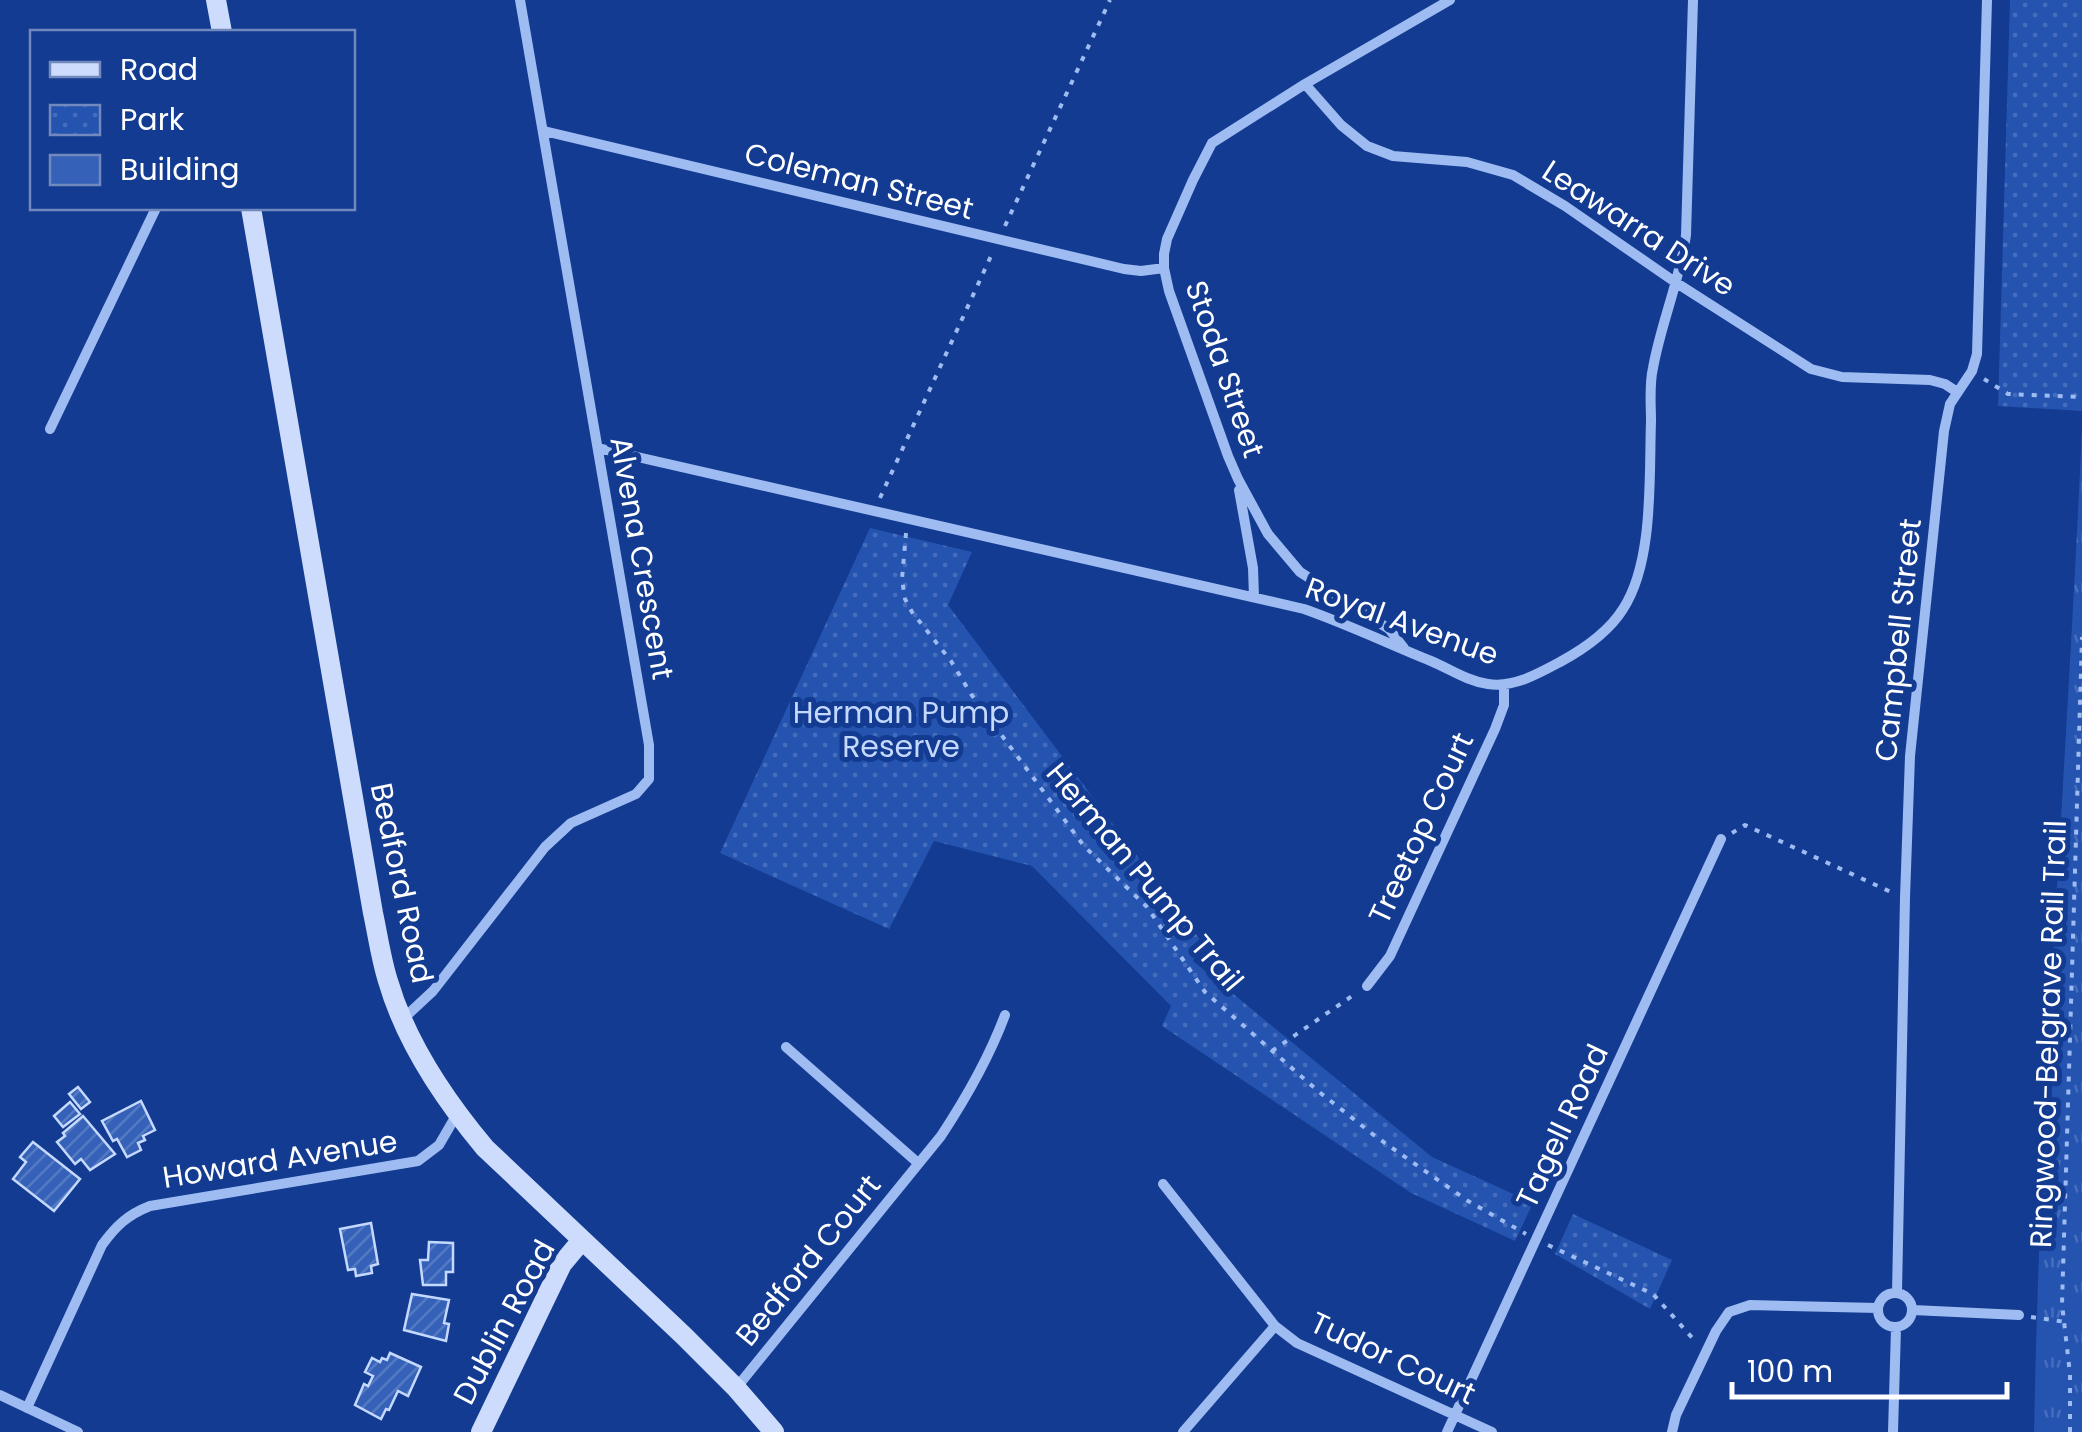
<svg xmlns="http://www.w3.org/2000/svg" width="2082" height="1432" viewBox="0 0 2082 1432" font-family="Poppins,sans-serif">
<style>
.grass{fill:url(#grass-tufts)}
.park{fill:url(#park-dots)}
.building{fill:url(#building-hatch);stroke:#c5d8fd;stroke-width:2.5}
.lines{fill:none;stroke-linecap:round;stroke-linejoin:round}
.path{stroke:#9ebbf2;stroke-width:4;stroke-dasharray:5 8;stroke-linecap:butt}
.minor{stroke:#9ebbf2;stroke-width:10}
.secondary{stroke:#cddcfc;stroke-width:20}
.labels{text-anchor:middle;dominant-baseline:central;stroke-width:10;stroke-linejoin:round;paint-order:stroke}
.street-label{font-size:30px;fill:#fff;stroke:#123b91}
.park-label{font-size:30px;fill:#c5d8fd;stroke:#123b91}
</style>
<defs>
<pattern id="grass-tufts" width="24" height="20" patternUnits="userSpaceOnUse" patternTransform="scale(2.5)"><rect width="24" height="20" fill="#2453b0"/><path d="M3 7l-1-3M5 7V3M7 7l1-3M15 17l-1-3M17 17v-4M19 17l1-3" fill="none" stroke="#456dbc"/></pattern>
<pattern id="park-dots" width="8" height="8" patternUnits="userSpaceOnUse" patternTransform="scale(2.5)"><rect width="8" height="8" fill="#2453b0"/><path d="M2 2h.1M6 6h.1" fill="none" stroke="#456dbc" stroke-width="1.8" stroke-linecap="round"/></pattern>
<pattern id="building-hatch" width="6" height="6" patternUnits="userSpaceOnUse" patternTransform="scale(2.5)"><rect width="6" height="6" fill="#3562b8"/><path d="M-1 1l2-2M0 6l6-6M5 7l2-2" fill="none" stroke="#537ac3"/></pattern>
</defs>
<rect width="100%" height="100%" fill="#123b91"/>
<path class="grass" d="M2082,428v1004h-48c6,-335 33,-669 48,-1004z"/>
<path class="park" d="M2010,0h72v411l-84,-5z
M870,528l102,24 -24,53 254,337 -9,19 239,196 101,46 -18,38 -104,-48 -249,-167 9,-20 -139,-140 -98,-25 -45,88 -169,-76z
M1573,1214l99,46 -22,49 -95,-55z"/>
<path class="building" d="M78,1087l12,15 -9,7 -12,-15z
M141,1101l14,29 -12,6 2,4 -7,3 3,7 -14,7 -10,-18 -4,2 -11,-20z
M70,1102l10,12 -17,13 -9,-11z
M83,1116l32,38 -25,16 -9,-11 -6,5 -18,-22 8,-6 -2,-3z
M33,1142l47,37 -26,32 -41,-32 13,-17 -6,-5z
M371,1223l7,41 -7,2 1,7 -16,3 -1,-7 -7,1 -8,-41z
M429,1242l24,1v29h-7v13h-23l-3,-25h8z
M412,1294l37,6 -5,23 5,1 -3,17 -42,-11z
M390,1353l31,14 -13,29 -10,-5 -9,19 -3,-1 -5,10 -26,-14 9,-21 4,2 5,-10 -8,-4 7,-14 8,4 2,-4 5,2z"/>
<g class="lines">
<path class="path" d="M1005,226l105,-226
M1984,379l24,15 74,3
M880,498l111,-242
M906,533l-4,46 3,20 7,13 39,49 20,33 113,152 63,61 58,85 113,99 57,45 93,65 58,33
M1732,833l13,-8 146,67
M1272,1051l83,-57
M1548,1245l105,49 43,48
M2031,1317l35,5
M2070,1432v-58l-8,-70 20,-667"/>
<path class="minor" d="M1305,84l36,41 26,21 26,10 74,6 46,13 52,31 110,76 136,87 31,8 88,3 15,4 12,8
M544,131l580,138 17,2 23,-3
M50,429l106,-221
M598,448l706,161c43,15 85,35 127,52 19,8 36,20 57,23 25,4 50,-10 72,-22 24,-13 48,-29 63,-53 31,-47 26,-133 28,-188 0,-17 -2,-36 2,-53 8,-45 27,-88 33,-133l7,-235
M1239,490l14,78 1,29
M1404,648l-15,-19 -89,-57 -32,-38 -30,-55 -10,-23 -59,-165 -5,-23v-14l3,-15 26,-59 19,-37 93,-59 145,-84
M1367,986l23,-30 105,-227 9,-24v-20
M403,1019l30,-28 112,-144 26,-24 65,-29 13,-15v-34l-129,-745
M786,1047l132,116
M1163,1184l112,142 22,17 195,89
M1897,1292l8,-394 5,-142 34,-325 6,-27 22,-33 5,-17 10,-354
M1878 1310a17 17 0 1 1 34 0a17 17 0 1 1-34 0Z
M1913,1310l106,5
M737,1387l204,-251c25,-38 48,-78 64,-121
M0,1395l78,37
M27,1408l75,-163c14,-19 25,-30 48,-39l268,-45 21,-16 18,-31
M1183,1432l92,-106
M1447,1432l274,-593
M1672,1432l4,-17 40,-84 13,-19 21,-7 128,3
M1893,1432l3,-104"/>
<path class="secondary" d="M216,0l6,32
M251,208l122,705c5,23 8,46 15,68 18,62 56,118 97,167l199,188 52,52 38,44
M481,1432l81,-168 20,-24"/>
</g>
<g class="labels">
<g class="street-label">
<text transform="translate(859 181) rotate(14)">Coleman Street</text>
<text transform="translate(1639 228) rotate(33)">Leawarra Drive</text>
<text transform="translate(1225 369) rotate(71)">Stoda Street</text>
<text transform="translate(642 558) rotate(80)">Alvena Crescent</text>
<text transform="translate(1402 621) rotate(20)">Royal Avenue</text>
<text transform="translate(1898 640) rotate(-84)">Campbell Street</text>
<text transform="translate(1421 828) rotate(-65)">Treetop Court</text>
<text transform="translate(1145 877) rotate(50)">Herman Pump Trail</text>
<text transform="translate(402 883) rotate(78)">Bedford Road</text>
<text transform="translate(2048 1034) rotate(-88)">Ringwood-Belgrave Rail Trail</text>
<text transform="translate(1562 1126) rotate(-65)">Tagell Road</text>
<text transform="translate(280 1159) rotate(-9)">Howard Avenue</text>
<text transform="translate(808 1260) rotate(-51)">Bedford Court</text>
<text transform="translate(504 1322) rotate(-62)">Dublin Road</text>
<text transform="translate(1393 1358) rotate(25)">Tudor Court</text>
</g>
<g class="park-label">
<text x="901" y="712">Herman Pump<tspan x="901" dy="34">Reserve</tspan></text>
</g>
</g>
<rect x="30" y="30" width="325" height="180" fill="#123b91" stroke="#7189bd" stroke-width="2.5"/>
<rect x="50" y="62" width="50" height="15" fill="#cddcfc" stroke="#7189bd" stroke-width="2.5"/>
<text x="120" y="80" font-size="30" fill="#ffffff">Road</text>
<rect x="50" y="105" width="50" height="30" fill="url(#park-dots)" stroke="#7189bd" stroke-width="2.5"/>
<text x="120" y="130" font-size="30" fill="#ffffff">Park</text>
<rect x="50" y="155" width="50" height="30" fill="#3562b8" stroke="#7189bd" stroke-width="2.5"/>
<text x="120" y="180" font-size="30" fill="#ffffff">Building</text>
<path d="M1732 1382v15h275v-15" fill="none" stroke="#ffffff" stroke-width="5"/>
<text x="1747" y="1382" font-size="30" fill="#ffffff" stroke="#123b91" stroke-width="8" paint-order="stroke">100 m</text>
</svg>
